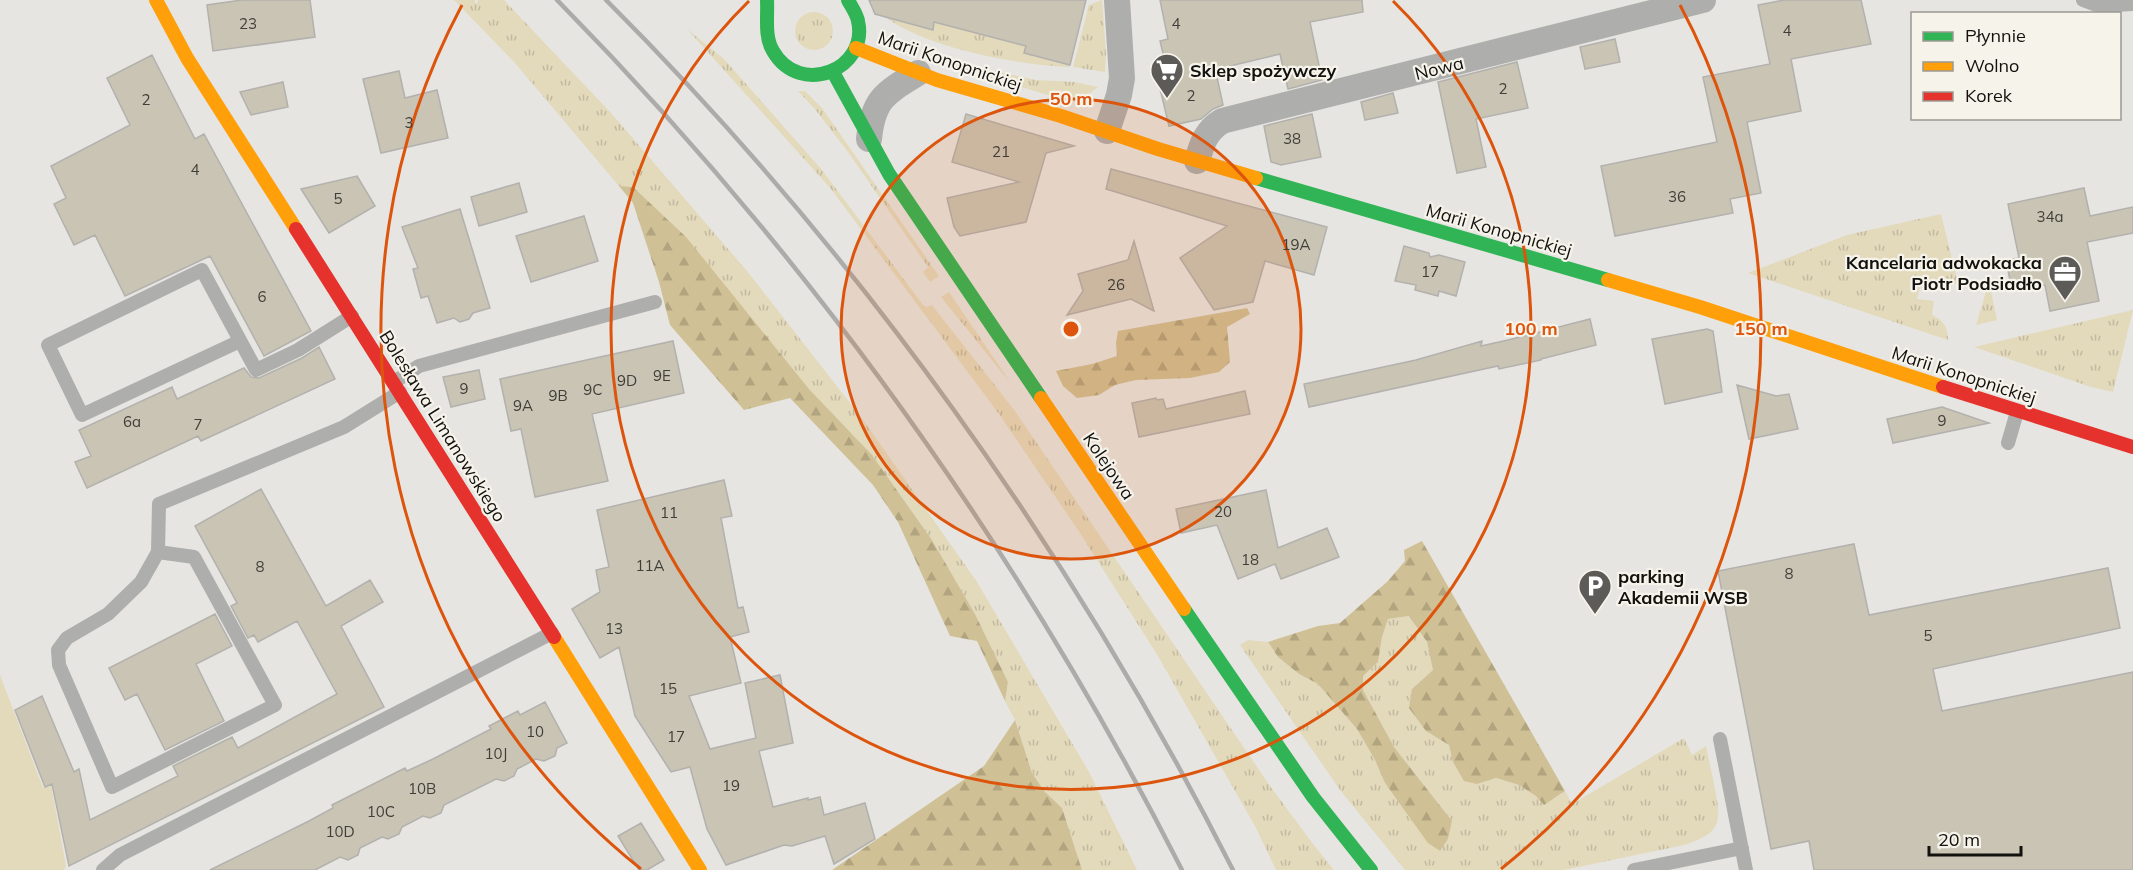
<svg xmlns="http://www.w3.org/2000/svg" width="2133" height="870" viewBox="0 0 2133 870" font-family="Mulish,sans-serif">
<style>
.grass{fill:url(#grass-tufts)}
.forest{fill:url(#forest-firs)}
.pitch{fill:#e3d9bb}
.building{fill:#c9c4b4;stroke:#b2b1ad;stroke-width:1.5}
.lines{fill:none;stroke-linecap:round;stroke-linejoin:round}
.lane{stroke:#aeaeac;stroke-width:14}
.street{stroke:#aeaeac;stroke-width:26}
.fast{stroke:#30b455;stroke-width:14}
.slow{stroke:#ff9f0a;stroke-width:14}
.jam{stroke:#e5322d;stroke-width:14}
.rail{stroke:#acaba9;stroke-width:4.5}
.ring{fill:none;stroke:#dd550c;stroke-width:3}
.labels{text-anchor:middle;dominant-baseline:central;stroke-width:4.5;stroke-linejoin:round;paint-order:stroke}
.number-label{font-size:15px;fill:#403e38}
.street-label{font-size:18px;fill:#12110e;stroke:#f6f3eb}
.poi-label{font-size:18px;font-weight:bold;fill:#12110e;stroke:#f6f3eb;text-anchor:start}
.centre{fill:#dd550c;stroke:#f6f3eb;stroke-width:3}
.ring-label{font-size:18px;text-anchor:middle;font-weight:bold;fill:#dd550c;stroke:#f6f3eb;stroke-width:4.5;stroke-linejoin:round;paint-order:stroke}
</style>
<defs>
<pattern id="grass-tufts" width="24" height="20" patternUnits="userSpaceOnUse" patternTransform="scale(1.5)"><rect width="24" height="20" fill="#e3d9bb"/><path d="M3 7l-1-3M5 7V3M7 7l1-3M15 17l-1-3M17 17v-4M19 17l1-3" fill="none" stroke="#c2b9a0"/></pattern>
<pattern id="forest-firs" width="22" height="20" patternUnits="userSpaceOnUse" patternTransform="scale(1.5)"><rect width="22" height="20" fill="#cfc095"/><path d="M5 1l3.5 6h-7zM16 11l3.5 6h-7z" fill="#b1a47f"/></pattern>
</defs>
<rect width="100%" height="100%" fill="#e6e5e1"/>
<path class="grass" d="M454,0h21v3l2,1 1,-4h26l107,113 136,158 114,146 116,165 112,190 48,98h-55l-20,-62 -17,-16 -13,-19 -17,-53 -10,-19 3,-19 -33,-68 -43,-74 -60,-85 -63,-66 -49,-59 -127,-143 -14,-1 -104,-123z
M1102,0l4,54 -1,18 -32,-5 16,-62z
M795 31a19 19 0 1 1 38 0a19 19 0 1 1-38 0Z
M885,17l48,12 1,-7 92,24 -2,7 46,12 -1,2c-52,-2 -142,-19 -184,-50z
M687,29l37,30 98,111 101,135 4,2 5,-2 83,106 255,375 43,58 21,26h-58l-21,-44 -97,-170 -78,-123 -81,-119 -168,-225z
M951,62l42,11 1,-2 42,9 39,2 23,5 -14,11 -19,2 -114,-34z
M798,91h7l17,17 117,168 -9,6 -7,-10 5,-5 -80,-115 -34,-44z
M1941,214l17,69 -20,7 -18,-3 -3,12 17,2 -2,14c11,5 16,12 16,25l-200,-67 99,-38z
M1989,282l8,38 -21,5z
M949,292l63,93 -71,-88z
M2133,310l-20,82 -22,-5 -117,-40z
M1409,616l18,26 6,28 -21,19 14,42 23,14 4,17 24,22 19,-6 23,7 17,11 18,3 11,-8 7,13 112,-66 8,17 14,-9c3,14 6,29 9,43 7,35 5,44 -31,56l-120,25h-159l-65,-80 -100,-145 8,-5 20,2 10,15 21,17 19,10 39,45 18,31 10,23 54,68 9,-12 4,-18 -58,-74 -31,-57v-14l15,-14 4,-25 6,-18z"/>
<path class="forest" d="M619,186l14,1 53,50 123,152 63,66 60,85 43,74 33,68 -3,19 -28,-60 -27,-5 -52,-114 -25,-37 -83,-87 -46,12 -74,-85 -11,-43 -26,-79z
M1247,308l3,6 -23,13 3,35 -11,10 -29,6 -54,2 -21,5 -16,10 -22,3 -14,-12 -7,-15 36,-7 25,-8 -1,-13 2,-12z
M1422,541l143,250 -21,14 -8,-9 -17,-11 -23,-7 -19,6 -13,-3 -11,-19 -4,-17 -23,-14 -17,-23 3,-19 21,-19 -6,-28 -18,-26 -21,3 -6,18 -4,25 -15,14v14l31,57 58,74 -4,18 -8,12 -12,-8 -43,-60 -10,-23 -18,-31 -39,-45 -19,-10 -21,-17 -10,-15 50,-16 22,-3 48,-42 17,-20 -1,-11z
M1015,720l17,53 13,19 17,16 20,62h-250l152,-104z"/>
<path class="pitch" d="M0,675l43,113 8,-3 15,81 -2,4h-64z"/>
<path class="building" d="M242,0h68l5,37 -102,14 -6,-46z
M869,0h217l-16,65 -46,-12 2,-7 -92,-24 -1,8 -58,-16z
M1160,0h202l1,12 -53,10 12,58 -34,9 -8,-35 -50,12 2,8 -15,3 6,28 -10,4 -12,10 -32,7 -14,-58 11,-3 -6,-24 8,-2z
M1784,0h77l10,44 -80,15 10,52 -54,11 14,71 -31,6 3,14 -118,23 -14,-70 116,-24 -14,-65 67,-13 -12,-59z
M1615,39l5,23 -35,7 -5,-22z
M152,55l43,84 9,-5 107,197 -47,25 -54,-100 -85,40 -30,-61 -21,10 -20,-41 12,-6 -15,-32 79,-41 -23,-47z
M1517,62l11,46 -52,11 10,48 -29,6 -19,-91z
M399,71l6,27 32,-8 11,48 -67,15 -18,-74z
M283,82l5,25 -37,8 -11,-23z
M1393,93l5,20 -33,7 -4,-18z
M966,114l108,32 -28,7 -20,69 -66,14 -6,-9 -7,-29 72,-16 -67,-20z
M1312,114l9,43 -40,8 -10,-3 -7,-36z
M1111,169l216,58 -13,48 -49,-14 -12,41 -39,8 -34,-52 47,-32 -121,-37z
M357,176l18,30 -46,27 -28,-44z
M519,183l8,29 -48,14 -8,-29z
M2084,188l6,28 43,-9v26l-46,9 12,59 -49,10 -5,-26 -33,6 -6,-31 13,-2 -11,-54z
M460,209l30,99 -17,5 -4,6 -9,3 -6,-4 -17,5 -9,-27 -7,2 -8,-29 5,-1 -16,-41z
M584,216l14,45 -67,21 -15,-46z
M1134,241l20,70 -23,-12 -64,16 16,-24 -5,-17 50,-14z
M1404,246l25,7 1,4 9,-2 26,7 -9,34 -17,-5 -1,5 -23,-6 1,-5 -21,-4z
M1590,319l6,26 -55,14v1l-42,9 -1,-3 -189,41 -5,-23 112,-24 66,-19 -1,5 27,-6z
M1707,329l6,2 9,61 -57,12 -13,-65z
M673,341l11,52 -92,21 16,67 -73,16 -14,-68 -10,2 -11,-52z
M319,347l16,32 -134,62 -3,-5 -111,52 -12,-26 16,-6 -12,-26 93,-43 5,12 67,-31 7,9 8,1 43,-20z
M479,370l6,29 -34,8 -8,-30z
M1737,385l39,11 13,-2 9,35 -49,10z
M1245,391l5,23 -111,23 -7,-34 24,-5 1,2 6,-1 3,10z
M1942,407l47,16 -96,20 -6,-24z
M724,480l8,36 -11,2 17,90 5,-1 6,25 -19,5 11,46 -52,13 21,53 46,-11 -11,-55 35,-8 13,68 -34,8 14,56 35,-9v2l12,-3 4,18 41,-12 10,36 -41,25 -9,-28 -33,10 -8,-1 -58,20 -19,-36 -17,-62 -19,5 -36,-56 -16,-69 -19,11 -28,-49 28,-17 -4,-22 13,-3 -12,-57z
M261,489l65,117 44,-26 13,22 -42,24 43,81 -315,159 -17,-82 -7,3 -30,-77 27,-14 32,76 5,-3 11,51 88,-44 -5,-10 59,-29 6,11 99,-54 -40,-73 -39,21 -4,-7 -6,3 -17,-32 6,-3 -42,-77z
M1266,490l12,58 49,-20 12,29 -58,22 -6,-15 -37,15 -21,-54 -36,8 -5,-24z
M1854,544l15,71 239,-47 12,60 -187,41 9,42 191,-39v198h-319l-5,-29 -38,8 -53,-278z
M215,614l17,32 -36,18 28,57 -59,29 -28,-56 -12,6 -16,-32z
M545,702l22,41 -10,5 -2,8 -11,5 -8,-2 -19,10 -3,7 -10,5 -8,-2 -52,26 -3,8 -11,5 -7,-2 -21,11 -3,7 -11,5 -6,-2 -22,11 -2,7 -10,5 -8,-3 -25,13h-105l99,-49 24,-13 -1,-3 73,-37 2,3 26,-12 58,-30 -2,-3 29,-15 2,4z
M641,823l23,37 -17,10h-8l-21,-34z"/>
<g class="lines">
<path class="lane" d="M2083,0l16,6 34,-2
M240,341l-158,74 -34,-70 154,-75 54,100 42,-20 54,-34
M394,382l25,-16 236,-64
M2008,443l9,-31
M158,552l36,5 81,148 -163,82 -53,-122 -1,-15 9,-12 41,-24 33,-32 17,-30 1,-48 185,-77 56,-35
M1720,739l26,131
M103,870l17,-15 432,-222
M1634,870l108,-22"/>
<path class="street" d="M1107,131l12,-36 3,-17 -5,-78
M869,139c4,-40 16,-46 49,-66
M1197,161c5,-18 9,-30 25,-40l481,-121"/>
<path class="fast" d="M767,0c1,16 -3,36 6,51 27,47 96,18 85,-30 -1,-7 -7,-15 -10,-21
M833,72l56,102 152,224
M1256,178l352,102
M1184,609l129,188 58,73"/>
<path class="slow" d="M156,0l31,58 109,171
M856,48l81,32 124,36 97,33 98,29
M1608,280l92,27 243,80
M1041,398l143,211
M554,637l146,233"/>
<path class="jam" d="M296,229l258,408
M1943,387l190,60"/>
<path class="rail" d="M557,0c252,256 462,549 625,870
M606,0c254,254 465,550 627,870"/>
</g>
<circle cx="1071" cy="329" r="230" fill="#dd550c" fill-opacity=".12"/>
<g class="ring">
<circle cx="1071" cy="329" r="230"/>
<path d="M1393 1A460 460 0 1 1 749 1"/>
<path d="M641 869A690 690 0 0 1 462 5M1680 5A690 690 0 0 1 1501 869"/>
</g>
<defs>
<symbol id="supermarket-pin" viewBox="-11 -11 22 30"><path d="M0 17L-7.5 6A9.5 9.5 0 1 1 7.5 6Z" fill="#5c5b58" stroke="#f6f3eb"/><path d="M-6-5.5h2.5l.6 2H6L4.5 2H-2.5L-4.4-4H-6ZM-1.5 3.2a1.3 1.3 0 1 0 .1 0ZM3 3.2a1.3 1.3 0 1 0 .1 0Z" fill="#fff"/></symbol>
<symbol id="office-pin" viewBox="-11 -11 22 30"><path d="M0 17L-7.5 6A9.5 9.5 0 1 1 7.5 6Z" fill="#5c5b58" stroke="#f6f3eb"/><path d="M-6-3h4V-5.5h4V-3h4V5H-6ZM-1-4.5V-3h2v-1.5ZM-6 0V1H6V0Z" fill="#fff"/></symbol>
<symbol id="parking-pin" viewBox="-11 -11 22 30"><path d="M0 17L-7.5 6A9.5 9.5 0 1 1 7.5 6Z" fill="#5c5b58" stroke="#f6f3eb"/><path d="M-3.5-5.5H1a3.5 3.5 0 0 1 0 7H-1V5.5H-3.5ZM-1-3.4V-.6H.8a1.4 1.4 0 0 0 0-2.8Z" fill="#fff"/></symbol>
</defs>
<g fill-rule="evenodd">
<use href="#supermarket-pin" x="1148" y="51" width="38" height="52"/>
<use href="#office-pin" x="2046" y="253" width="38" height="52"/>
<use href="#parking-pin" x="1576" y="567" width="38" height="52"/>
</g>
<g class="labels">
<g class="number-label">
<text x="248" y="23">23</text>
<text x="1176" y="23">4</text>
<text x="1787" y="30">4</text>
<text x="1503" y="88">2</text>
<text x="1191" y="95">2</text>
<text x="146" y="99">2</text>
<text x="409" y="122">3</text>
<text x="1292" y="138">38</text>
<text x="1001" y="151">21</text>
<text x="195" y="169">4</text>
<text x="1677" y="196">36</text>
<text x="338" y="198">5</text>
<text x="2050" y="216">34a</text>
<text x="1296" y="244">19A</text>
<text x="1430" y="271">17</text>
<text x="1116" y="284">26</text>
<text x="262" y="296">6</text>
<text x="662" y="375">9E</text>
<text x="627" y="380">9D</text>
<text x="464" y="388">9</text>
<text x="593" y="389">9C</text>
<text x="558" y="395">9B</text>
<text x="523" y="405">9A</text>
<text x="1942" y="420">9</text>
<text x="132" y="421">6a</text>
<text x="198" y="424">7</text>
<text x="1223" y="511">20</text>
<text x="669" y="512">11</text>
<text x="1250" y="559">18</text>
<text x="650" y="565">11A</text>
<text x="260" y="566">8</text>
<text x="1789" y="573">8</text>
<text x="614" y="628">13</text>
<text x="1928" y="635">5</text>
<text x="668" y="688">15</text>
<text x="535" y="731">10</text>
<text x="676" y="736">17</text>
<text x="496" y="753">10J</text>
<text x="731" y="785">19</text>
<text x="422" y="788">10B</text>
<text x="381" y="811">10C</text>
<text x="340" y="831">10D</text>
</g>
<g class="street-label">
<text transform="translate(950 61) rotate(19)">Marii Konopnickiej</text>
<text transform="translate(1439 68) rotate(-14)">Nowa</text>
<text transform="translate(1499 230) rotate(16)">Marii Konopnickiej</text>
<text transform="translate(1964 375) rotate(18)">Marii Konopnickiej</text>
<text transform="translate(443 426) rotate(58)">Bolesława Limanowskiego</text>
<text transform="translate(1109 466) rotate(56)">Kolejowa</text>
</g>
<g class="poi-label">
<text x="1190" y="70">Sklep spożywczy</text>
<text x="2042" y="262" text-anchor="end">Kancelaria adwokacka<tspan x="2042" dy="21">Piotr Podsiadło</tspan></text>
<text x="1618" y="576">parking<tspan x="1618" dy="21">Akademii WSB</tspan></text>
</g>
</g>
<circle cx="1071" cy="329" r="9" class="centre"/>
<g class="ring-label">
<text x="1071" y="105">50 m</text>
<text x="1531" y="335">100 m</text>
<text x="1761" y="335">150 m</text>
</g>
<rect x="1911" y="12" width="210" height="108" fill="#f6f3eb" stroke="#9b9993" stroke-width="1.5"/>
<rect x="1923" y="32" width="30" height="9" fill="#30b455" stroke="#9b9993" stroke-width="1.5"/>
<text x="1965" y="42" font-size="18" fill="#12110e">Płynnie</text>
<rect x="1923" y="62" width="30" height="9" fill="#ff9f0a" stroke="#9b9993" stroke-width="1.5"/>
<text x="1965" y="72" font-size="18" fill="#12110e">Wolno</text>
<rect x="1923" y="92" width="30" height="9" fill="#e5322d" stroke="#9b9993" stroke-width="1.5"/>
<text x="1965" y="102" font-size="18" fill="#12110e">Korek</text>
<path d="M1929 846v9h92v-9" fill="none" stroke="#12110e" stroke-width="3"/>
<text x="1938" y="846" font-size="18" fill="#12110e" stroke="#f6f3eb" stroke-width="4.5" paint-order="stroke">20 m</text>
</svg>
